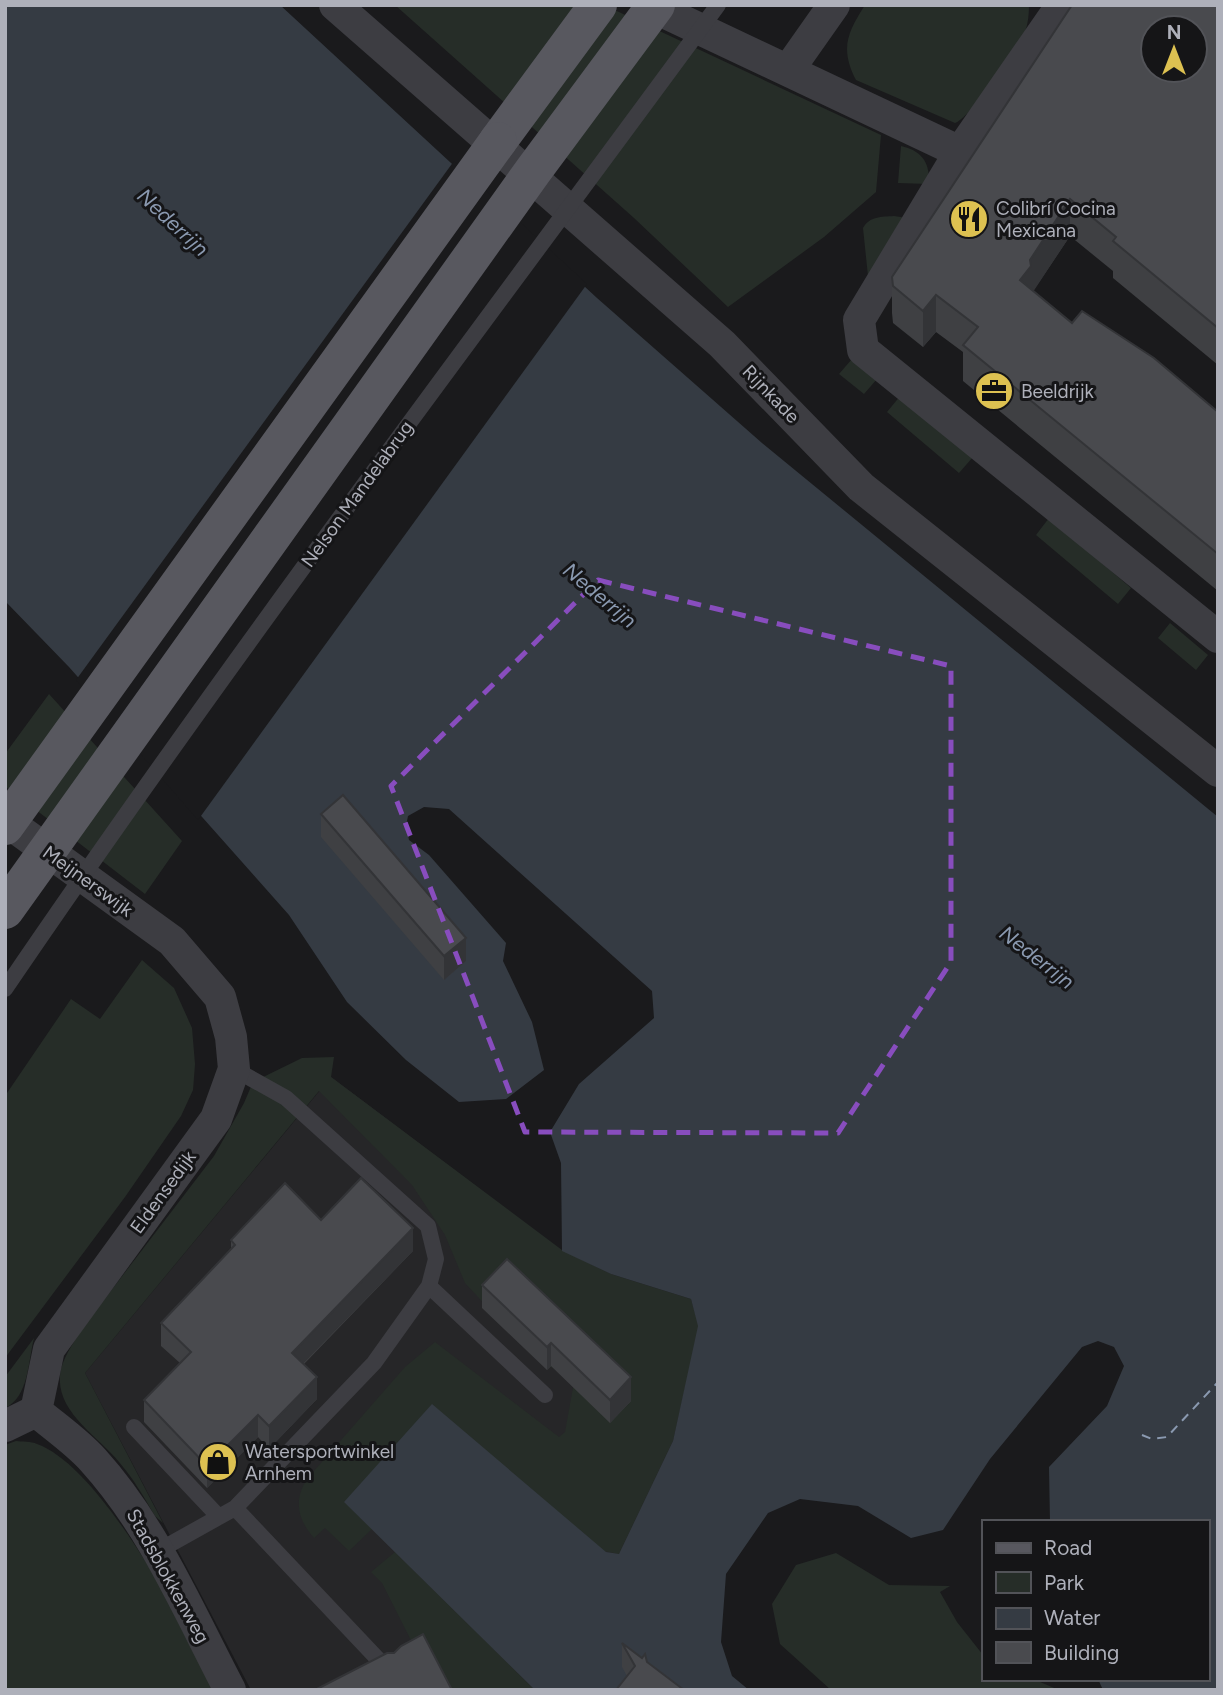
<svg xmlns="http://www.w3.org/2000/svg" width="1223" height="1695" viewBox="0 0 1223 1695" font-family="Figtree,sans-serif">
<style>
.built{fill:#262628}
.green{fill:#262d28}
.water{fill:#353b43}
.pier{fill:#1a1a1c}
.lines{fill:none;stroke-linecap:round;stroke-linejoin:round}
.ferry{stroke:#8a99b0;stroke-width:2;stroke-dasharray:9 7;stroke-linecap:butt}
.service{stroke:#3d3d42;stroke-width:16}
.minor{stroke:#3d3d42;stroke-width:32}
.primary{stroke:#58585f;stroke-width:38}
.service-bridge{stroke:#3d3d42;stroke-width:16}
.primary-bridge{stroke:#58585f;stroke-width:38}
.wall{fill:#3f4043}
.shaded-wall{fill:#333437}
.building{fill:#494a4e;stroke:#333437;stroke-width:2;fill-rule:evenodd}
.marked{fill:none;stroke:#884dbe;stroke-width:5;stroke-dasharray:14 9;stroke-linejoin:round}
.labels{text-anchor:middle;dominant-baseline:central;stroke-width:6;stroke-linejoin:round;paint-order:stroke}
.poi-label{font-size:19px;fill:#aeb0ba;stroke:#151517;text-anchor:start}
.street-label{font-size:19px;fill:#aeb0ba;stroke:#151517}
.water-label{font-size:21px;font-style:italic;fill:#8a99b0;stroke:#151517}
</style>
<rect width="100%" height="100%" fill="#1a1a1c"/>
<path class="built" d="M331,1077l231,174 49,23 88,52 -26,115 -77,249h-345l-166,-317z"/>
<path class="green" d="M395,5h209l277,130 -5,57 -52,45 -96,70 -94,-89z
M865,5h164c0,9 -1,19 -4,27 -6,16 -56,87 -70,91l-99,-43c-16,-31 -9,-47 9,-75z
M901,146c21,5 29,16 28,38l-31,-1z
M894,216l13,2 -39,58 -5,-48c7,-12 18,-11 31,-12z
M852,359l25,20 -13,15 -25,-20z
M901,395l72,62 -14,16 -72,-61z
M1049,518l82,70 -13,16 -82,-69z
M1170,623l38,32 -12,15 -38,-32z
M49,694l133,147 -37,53 -140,-108v-32z
M142,960l32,28 18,40 3,36 -2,26 -12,26 -56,81 -120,161v-262l66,-97 29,20z
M334,1057l-3,20 231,173 49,24 80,25 8,27 -26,115 -54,113 -275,-53 28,28 -23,22 -24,-23 -11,10c-16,-18 -21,-37 -7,-59l98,-112 30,-25 124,95 6,-5 9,-50 -44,-29 -65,-70 -20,-48 -33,-50 -93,-94 -234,282 78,150 -8,-7c-11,-19 -22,-38 -36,-54 -22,-27 -67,-52 -58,-93 4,-15 15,-30 23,-43l130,-170 30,-53 9,-21 49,-24z
M34,1338c-6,23 -5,59 -29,70v-31z
M16,1441c6,1 15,0 21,3 66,24 148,184 181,246h-213v-245z
M395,1552l140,138h-99l-54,-107 -11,-11z
M836,1553l53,32 61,1 -10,6 17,30 26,33v24h50l26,11h-228l-51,-46 -8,-40 24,-39z"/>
<path class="water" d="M5,5h275l317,293 165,145 456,374v873h-115l-5,-11h109v-157h-157l-1,-55 58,-61 17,-40 -10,-19 -16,-6 -16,6 -92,112 -47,71 -32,8 -53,-32 -58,-7 -32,14 -42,61 -5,68 11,34 17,14h-214l-191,-188 88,-98 174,148 13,2 54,-113 25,-115 -7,-27 -80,-25 -49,-23 -1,-88 -11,-31 29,-48 75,-66 -2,-27 -203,-182 -25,-2 -16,9 -2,10 3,14 20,15 77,88 -3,18 29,61 12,48 -38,29 -47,3 -53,-42 -59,-58 -58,-87 -220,-248 -64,-66z"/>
<path class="pier" d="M454,161l133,123 -389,536 -122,-140z"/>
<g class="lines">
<path class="ferry" d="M1142,1435l10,4 15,-2 51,-55"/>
<path class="service" d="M429,1286l116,109
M134,1427l85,90
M235,1508l155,164
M158,1551l77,-43 139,-145 55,-77 7,-27 -8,-33 -142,-128 -52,-29"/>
<path class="minor" d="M335,5l387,339 139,143 357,284
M649,5l311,147
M1062,5l-102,147 -101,168 4,30 355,287
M789,69l45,-64
M5,820l167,121 48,56 11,40 3,32 -18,50 -167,230 -13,62
M36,1411c19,16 41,31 57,49 60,66 96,152 137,230
M5,1426l31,-15"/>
<path class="primary" d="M498,141l100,-136"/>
<path class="service-bridge" d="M5,989c228,-335 473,-657 713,-984"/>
<path class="primary-bridge" d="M5,826l493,-685
M5,910l528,-739 123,-166"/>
</g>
<path class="wall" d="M1218,5v360l-105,-87v-7l-43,-35 -37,55 39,32 146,89v179l-255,-210v-29l-27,-20 -13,15 -30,-24 -1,-10v-36z
M321,814l145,147 -22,19 -123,-143z
M321,1220l92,31 -109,113 13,35 -48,50 -11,-12 -51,51 -63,-66v-22l36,-37 -19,-17v-23l70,-74v-9z
M482,1285l149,116 -21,22 -59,-57 -4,4 -65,-62z
M622,1643l20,15 -15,18 -5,-9z"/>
<path class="shaded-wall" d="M1070,199v37l-39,59 -11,-15 10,-20z
M936,295v37l-13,15v-36z
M466,938v23l-22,19v-24z
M413,1228v23l-121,124v-22z
M551,1343v23l-4,4v-23z
M317,1377v22l-48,50v-23z
M631,1377v24l-21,22v-23z
M258,1415v22l-51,51v-22z"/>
<path class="building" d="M1072,5h146v323l-105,-87 3,-4 -46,-38 -40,61 1,6 -11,14 52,43 10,-12 72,47 64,54v142l-255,-209 15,-18 -42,-32 -13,16 -30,-25 -1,-9zM1153,28h42v42h-42z
M343,795l123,143 -22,18 -123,-142z
M361,1178l52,50 -121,125 25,24 -48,49 -11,-11 -51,51 -63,-66 47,-48 -30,-29 74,-78 -4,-5 54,-57 36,37z
M507,1259l124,118 -21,23 -59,-57 -4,4 -65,-62z
M423,1634l29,56h-137l72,-37h7l7,-7z
M622,1643l20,15 3,-4 2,8 37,28h-68l19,-24z"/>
<path class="marked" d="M598,580l353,86v296l-113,171 -313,-1 -134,-346z"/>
<defs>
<symbol id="restaurant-disc" viewBox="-11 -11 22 22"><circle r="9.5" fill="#ddc151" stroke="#151517"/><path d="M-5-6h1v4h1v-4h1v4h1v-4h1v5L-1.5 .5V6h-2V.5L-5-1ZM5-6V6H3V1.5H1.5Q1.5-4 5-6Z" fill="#111"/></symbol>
<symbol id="office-disc" viewBox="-11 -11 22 22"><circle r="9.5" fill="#ddc151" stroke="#151517"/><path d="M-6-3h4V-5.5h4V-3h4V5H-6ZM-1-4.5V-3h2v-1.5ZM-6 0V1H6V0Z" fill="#111"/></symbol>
<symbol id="shop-disc" viewBox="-11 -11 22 22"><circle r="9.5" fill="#ddc151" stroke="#151517"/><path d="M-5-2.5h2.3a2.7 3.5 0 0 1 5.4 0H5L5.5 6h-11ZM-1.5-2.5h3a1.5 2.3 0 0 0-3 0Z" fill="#111"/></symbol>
</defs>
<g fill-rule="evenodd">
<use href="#restaurant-disc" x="947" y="197" width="44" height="44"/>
<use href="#office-disc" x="972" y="369" width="44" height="44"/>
<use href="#shop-disc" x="196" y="1440" width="44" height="44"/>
</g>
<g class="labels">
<g class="poi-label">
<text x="996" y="208">Colibrí Cocina<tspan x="996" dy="22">Mexicana</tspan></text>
<text x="1021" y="391">Beeldrijk</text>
<text x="245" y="1451">Watersportwinkel<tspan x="245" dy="22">Arnhem</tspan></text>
</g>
<g class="street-label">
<text transform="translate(771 394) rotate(46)">Rijnkade</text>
<text transform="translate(357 494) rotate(-54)">Nelson Mandelabrug</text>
<text transform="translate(88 881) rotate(36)">Meijnerswijk</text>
<text transform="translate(163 1192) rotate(-54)">Eldensedijk</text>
<text transform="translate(168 1576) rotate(61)">Stadsblokkenweg</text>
</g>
<g class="water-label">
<text transform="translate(173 222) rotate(43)">Nederrijn</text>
<text transform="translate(600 595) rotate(40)">Nederrijn</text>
<text transform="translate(1037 957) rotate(38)">Nederrijn</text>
</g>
</g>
<rect width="1223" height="1695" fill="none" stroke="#aeb0ba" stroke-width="14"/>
<rect x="982" y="1520" width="228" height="161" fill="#151517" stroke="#525358" stroke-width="2"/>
<rect x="996" y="1543" width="35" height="10" fill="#58585f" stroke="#525358" stroke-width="2"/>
<text x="1044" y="1555" font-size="21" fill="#aeb0ba">Road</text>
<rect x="996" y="1572" width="35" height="21" fill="#262d28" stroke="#525358" stroke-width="2"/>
<text x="1044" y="1590" font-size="21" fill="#aeb0ba">Park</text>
<rect x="996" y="1608" width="35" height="21" fill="#353b43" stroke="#525358" stroke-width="2"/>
<text x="1044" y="1625" font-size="21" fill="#aeb0ba">Water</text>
<rect x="996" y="1642" width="35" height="21" fill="#494a4e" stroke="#525358" stroke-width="2"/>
<text x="1044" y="1660" font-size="21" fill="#aeb0ba">Building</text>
<g transform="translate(1174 49)"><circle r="33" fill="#151517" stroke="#525358" stroke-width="2"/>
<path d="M0-5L12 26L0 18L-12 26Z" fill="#ddc151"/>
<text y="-10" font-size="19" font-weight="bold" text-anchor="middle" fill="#aeb0ba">N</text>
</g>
</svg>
